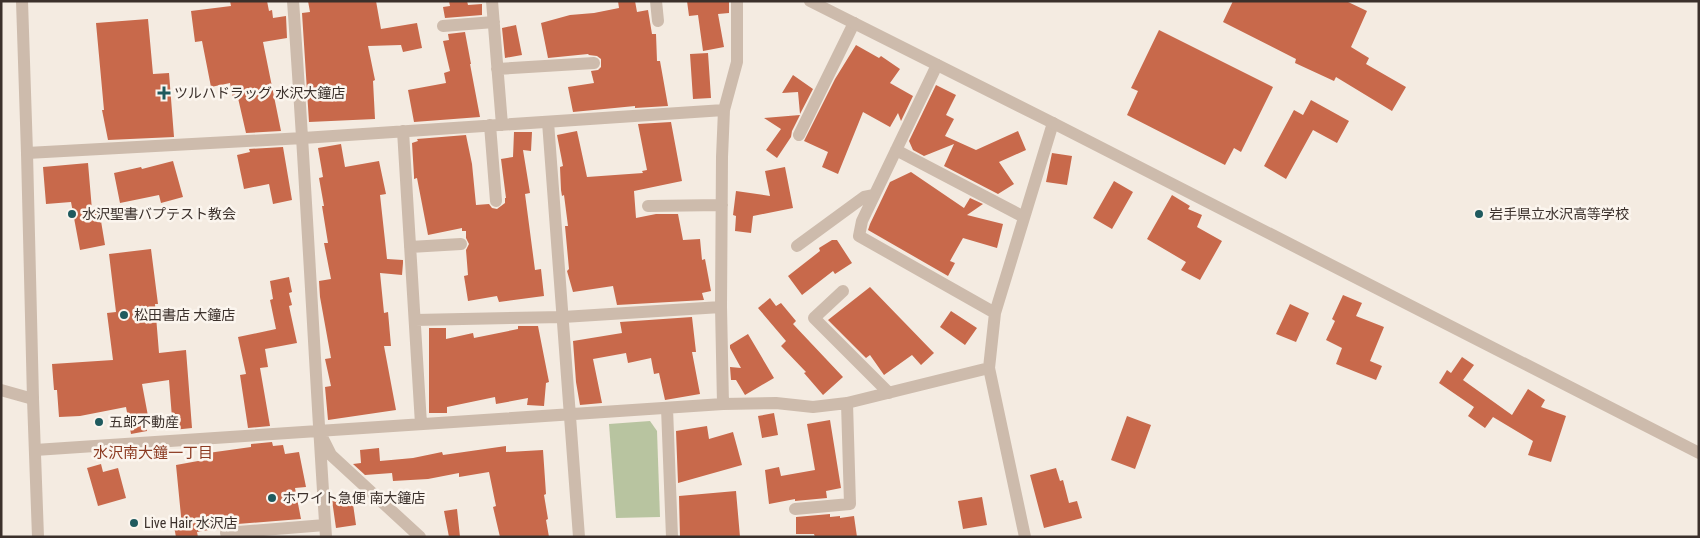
<svg xmlns="http://www.w3.org/2000/svg" width="1700" height="538" viewBox="0 0 1700 538" font-family="'Roboto Condensed','Noto Sans JP',sans-serif">
<style>
.green{fill:#b8c4a0}
.building{fill:#c8694b}
.lines{fill:none;stroke-linecap:round;stroke-linejoin:round}
.minor{stroke:#cdbbac;stroke-width:12}
.tertiary{stroke:#cdbbac;stroke-width:12}
.poi-dot{fill:#1f5a5e;stroke:#fbf5ee;stroke-width:2}
.labels{text-anchor:middle;dominant-baseline:central;stroke-width:5;stroke-linejoin:round;paint-order:stroke}
.poi-label{font-size:14px;fill:#3b302b;stroke:#fbf5ee;text-anchor:start}
.neighbourhood-label{font-size:15px;fill:#8c3b22;stroke:#fbf5ee}
</style>
<rect width="100%" height="100%" fill="#f4ebe1"/>
<path class="green" d="M650,421l7,10 3,86 -44,1 -7,-94z"/>
<path class="building" d="M230,1h37l2,10 3,-1 1,8 13,-2 1,22 -24,4 18,89 -35,2 -8,-35 -5,1 -3,-16 -19,4 -9,-46 -7,1 -4,-31 40,-5z
M308,1h68l5,28 36,-6 5,25 -19,4 -2,-7 -33,1 7,34 -2,1 2,38 -66,3 -7,-109 8,-1z
M449,1h18l1,4 14,-1v11l-37,3 -2,-11 7,-1z
M618,1h17l2,11 11,-2 4,24h4l1,27h3l8,45 -33,2v-2l-62,6 -5,-25 26,-4 -3,-12 7,-1 3,-3v-8l-4,-3 -8,-1 -1,-1 -40,4 -7,-35 29,-8 24,-2 25,-5z
M687,1h42v12l-11,1 6,33 -21,4 -5,-36 -9,1z
M1233,1h113l21,10 -16,36 18,11 -3,6 40,23 -14,24 -56,-34 -2,4 -39,-18 1,-4 -73,-37z
M148,19l5,55 16,-1 5,64 -66,3 -6,-30h2l-8,-87z
M516,25l6,30 -17,3 -3,-30z
M1159,30l114,57 -32,65 -7,-4 -9,17 -98,-50 11,-24 -7,-3z
M465,32l6,32h-1l10,53 -66,5 -6,-32 38,-7 -2,-10 6,-2 -7,-30 6,-1 -1,-6z
M856,45l23,13 2,-2 19,13 -10,14 23,13 -12,25 -3,-8 -8,14 -27,-15 -25,62 -16,-7 6,-15 -24,-11 31,-62z
M708,53l3,45 -18,1 -3,-45z
M793,75l20,14 -13,25 -2,-22 -16,1z
M936,85l20,10 -10,20 8,4 -9,17 31,14 42,-19 8,19 -27,12 15,22 -16,10 -54,-28 10,-22 -30,12 -11,-6 -4,-9z
M1311,100l38,21 -12,22 -24,-13 -27,49 -22,-13 30,-56 9,5z
M800,115l-8,16 -1,6 -14,21 -11,-8 15,-21 -17,-11z
M671,122l11,59 -48,10 2,27 20,-4h22l5,26 17,-1 2,21 3,-1 6,32 -9,2 2,7 -87,5 -4,-19 -40,6 -6,-21 2,-2 -4,-43h3l-4,-31 -2,1 -1,-6 -1,-23 3,-1 -6,-31 20,-4 10,46 56,-4 -1,-2 5,-1 -9,-46z
M514,132h18l-1,19 -8,-1 7,43 -5,1 10,76 6,-1 3,27 -45,6 -2,-6 -29,5 -4,-25 4,-1 -2,-25 3,-6 -3,-6v-7h-4v-3l-34,7 -11,-57 -3,1v-3l-2,-33 6,-2 -1,-2 49,-4 6,29 4,41 13,-1 3,4 5,1 8,-6v-5h1l-5,-39 12,-2z
M341,144l4,23 34,-6 7,33 -6,1 7,64 16,1v3l-1,12 -22,-2 4,40 4,-1 3,34h-7l12,64 -68,10 -3,-33 6,-1 -6,-27 6,-1 -11,-61 -1,-16 12,-2 -7,-36h4l-6,-37h2l-5,-28 4,-1 -5,-29z
M283,147l9,53 -19,4 -4,-20 -25,5 -7,-34 13,-3 -1,-3z
M1052,153l20,3 -5,29 -21,-3z
M173,161l10,36 -22,6 -2,-8 -39,8 -6,-30 27,-6 1,2z
M88,163l4,47 7,-1 6,36 -25,5 -9,-48 -25,2 -3,-37z
M785,167l8,41 -40,8 -2,17 -16,-2 1,-15 -3,-1 3,-24 34,5 -5,-25z
M911,172l53,36 6,-10 13,6 -16,11 36,9 -6,24 -34,-10 -13,23 5,2 -7,13 -80,-46 2,-6 20,-42z
M1114,181l19,11 -21,37 -19,-11z
M1172,195l18,11 -2,3 14,6 -5,12 25,14 -22,39 -19,-10 5,-8 -39,-23z
M832,240h5l15,23 -17,11 -2,-3 -31,24 -14,-19 32,-25 -1,-3z
M151,249l7,55h-3l4,49 27,-3 6,78 -19,2 -4,-50 -27,4 6,32 -3,1 2,14 -16,3 -5,-27 -46,9 -21,1 -2,-27h-3l-2,-26 61,-4 -6,-47 9,-1 -7,-58z
M289,277l3,15 -3,1 3,12 -3,1 8,37 -32,6 3,18 -8,1 10,58 -22,2 -8,-53 6,-1 -8,-37 38,-8 -6,-29 3,-1 -3,-18z
M870,287l64,66 -13,12 -9,-10 -28,20 -14,-20 -4,3 -38,-38z
M1343,295l19,8 -6,13 28,11 -14,34 12,5 -6,14 -40,-16 6,-16 -16,-8 9,-19 -3,-2z
M770,298l6,8 5,-3 15,18 -3,3 50,53 -20,18 -19,-22 2,-1 -25,-26 5,-5 -28,-33z
M1290,304l19,9 -13,29 -20,-8z
M951,311l26,17 -12,17 -25,-18z
M692,317l4,35h-4l8,42 -35,6 -6,-27 -5,1 -3,-16 -23,5 -2,-10 -33,6 9,44 -22,2 -4,-23 -3,-41 49,-8 -2,-11z
M518,326h20l11,56 -3,1 -2,23 -17,-1 1,-7 -32,6 -1,-7 -48,10v6h-18v-85h17v11l27,-6 1,5 44,-9z
M748,334l26,44 -29,17 -9,-15h-5l-1,-13 11,1 -11,-20v-3z
M1462,357l12,8 -11,15 49,35 16,-26 17,11 -4,7 25,9 -15,46 -23,-7 5,-14 -40,-24 -8,11 -17,-12 6,-9 -35,-24 8,-13 4,3z
M774,413l4,22 -16,3 -4,-22z
M1127,416l24,9 -16,44 -24,-9z
M830,420l11,68 -15,3 1,7 -32,3v-2l-26,5 -4,-34 14,-3 2,9 34,-6 -8,-46z
M707,426l2,13 24,-7 9,33 -64,18 -2,-52z
M272,442l1,4 10,-1 2,9 14,-2 7,35 -11,1 6,31 -76,6 -5,3 -23,4 1,5h-22l-3,-16 8,-1v-4l-5,-51 33,-6 -1,-6 43,-6v-3z
M506,446v6l37,-2 3,44 -2,1 4,24 -2,1 3,17h-49l-7,-30 3,-1 -7,-34 -30,5v-4l-31,6 -35,2 -1,-8 -27,2 -12,-11 8,-1 -1,-13 19,-2 1,13 33,-3 29,-6 1,3z
M101,464l2,8 15,-4 8,30 -28,8 -11,-38z
M1056,468l4,13 3,-1 6,23 8,-2 5,17 -38,10 -14,-53z
M736,491l4,46h-60l-1,-41z
M352,497l4,28 -20,3 -4,-28z
M982,497l5,28 -24,4 -5,-28z
M457,509l3,28h-11l-5,-26z
M830,514v3l10,-1v2l14,-2 3,21h-42l-1,-3h-18v-17z"/>
<g class="lines">
<path class="minor" d="M293,1c13,179 21,357 33,536
M492,1l10,124
M656,1l2,20
M443,26l51,-4
M937,65l-75,156 -3,15 136,77
M497,69l97,-6
M548,122l31,415
M490,125l6,76
M403,131l18,293
M799,135l55,-112
M896,150l128,67
M27,153l276,-15 421,-28
M648,206l74,-1
M797,246l67,-49 10,-2
M410,247l51,-3
M843,291l-29,27 75,75
M415,320l148,-3 158,-10
M1,390l32,9
M723,404l-2,-97 1,-150 2,-47 13,-48v-61
M667,408l5,129
M321,435l10,20 89,82
M35,450l688,-46 53,-1 37,4 34,-4 142,-35
M795,509l55,-5 -3,-101
M226,533l99,-8
M1025,537l-36,-169 6,-55 58,-190"/>
<path class="tertiary" d="M22,1l5,152 6,246 5,138
M810,1l243,122 646,330"/>
</g>
<g class="poi-dot">
<path d="M161.5 85.5h5v5h5v5h-5v5h-5v-5h-5v-5h5z"/>
<circle cx="72" cy="214" r="5"/>
<circle cx="1479" cy="214" r="5"/>
<circle cx="124" cy="315" r="5"/>
<circle cx="99" cy="422" r="5"/>
<circle cx="272" cy="498" r="5"/>
<circle cx="134" cy="523" r="5"/>
</g>
<g class="labels">
<g class="poi-label">
<text x="174" y="93">ツルハドラッグ 水沢大鐘店</text>
<text x="82" y="214">水沢聖書バプテスト教会</text>
<text x="1489" y="214">岩手県立水沢高等学校</text>
<text x="134" y="315">松田書店 大鐘店</text>
<text x="109" y="422">五郎不動産</text>
<text x="282" y="498">ホワイト急便 南大鐘店</text>
<text x="144" y="523">Live Hair 水沢店</text>
</g>
<g class="neighbourhood-label">
<text x="153" y="453">水沢南大鐘一丁目</text>
</g>
</g>
<rect width="1700" height="538" fill="none" stroke="#3b302b" stroke-width="5"/>
</svg>
